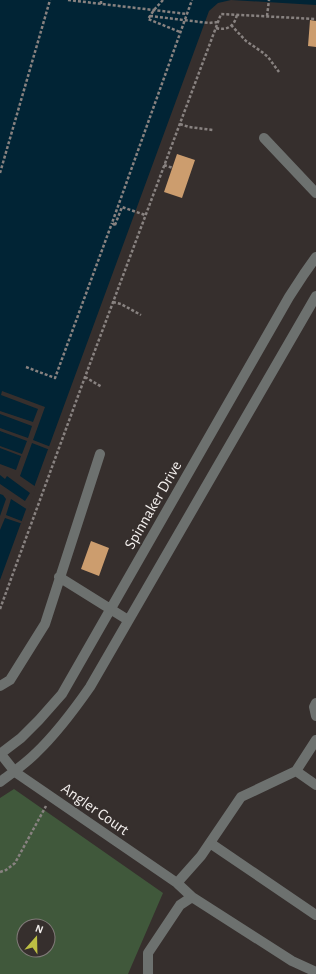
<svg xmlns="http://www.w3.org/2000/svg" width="316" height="974" viewBox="0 0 316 974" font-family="'Alegreya Sans',sans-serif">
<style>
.green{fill:#40583b;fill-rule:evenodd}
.water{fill:#012435}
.pier{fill:#362f2d}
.building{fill:#cc9d6e}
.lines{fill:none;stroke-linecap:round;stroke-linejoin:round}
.path{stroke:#888280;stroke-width:2.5;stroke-dasharray:3 2;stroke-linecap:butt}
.minor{stroke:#6d716f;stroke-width:10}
.labels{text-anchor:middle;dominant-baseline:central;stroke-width:4;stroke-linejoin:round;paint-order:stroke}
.street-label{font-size:16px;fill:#f2eeec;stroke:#362f2d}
</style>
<rect width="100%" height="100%" fill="#362f2d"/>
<path class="green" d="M14,789l149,104 -35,81h-128v-176zM24,926h24v24h-24z"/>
<path class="water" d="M0,0h316v5l-85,-5 -13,3 -9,8 -209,569z"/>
<path class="pier" d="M2,391l43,16 -12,33 18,7 -1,3 -18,-7 -12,33 16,11 -8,23 -17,-11 -5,16 18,7 -1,2 -18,-6 -5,12v-14l6,-17 -3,-4 -3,-1v-10l25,17 5,-8 -23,-17 -2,3 -5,-4v-11l16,6 5,-14 -21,-8v-2l22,8 5,-13 -27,-10v-3l28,10 4,-12 -32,-12v-3l33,11 5,-13 -37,-14z"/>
<path class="building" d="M310,20l6,1v26l-8,-1z
M177,154l18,6 -13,38 -18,-6z
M91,541l18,7 -10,28 -18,-7z"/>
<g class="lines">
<path class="path" d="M68,0l119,14
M163,0l-9,10 -6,9 32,13
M101,4v-4
M150,16l59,7 9,-1
M267,16l2,-16
M231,25l15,16 16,11 6,5 11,15
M216,28c11,3 19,-2 21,-14
M180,124l9,3 24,3
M164,165l9,3
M0,173l50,-173
M115,225l-3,-2 80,-223
M115,225l7,-18 23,8
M113,302l8,2 20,11
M26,367l29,11 57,-155
M85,377l17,10
M0,609l85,-232 136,-363 95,5
M0,872l6,-2 9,-7 31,-57"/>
<path class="minor" d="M264,138l52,55
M59,577l69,43
M0,686l10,-6 35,-56 55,-170
M316,703l-2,4 2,9
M0,753l15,19 162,111 15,14 100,64 24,11
M0,754l21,-16 18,-18 23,-26 227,-397 15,-23 12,-17
M296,771l20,14
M0,782c12,-9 25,-18 36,-29 21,-20 38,-43 54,-66l226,-391
M210,843l106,72
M177,883l24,-27 40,-59 55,-26 20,-31
M148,974v-21l32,-48 12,-8"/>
</g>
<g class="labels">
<g class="street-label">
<text transform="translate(153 505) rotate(-60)">Spinnaker Drive</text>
<text transform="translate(95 809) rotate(35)">Angler Court</text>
</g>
</g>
<g transform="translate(36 938) rotate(20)"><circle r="19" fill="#362f2d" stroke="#817b79"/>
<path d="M0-3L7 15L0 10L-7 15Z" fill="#bdbf43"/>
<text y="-6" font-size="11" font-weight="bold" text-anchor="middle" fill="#f2eeec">N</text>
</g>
</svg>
